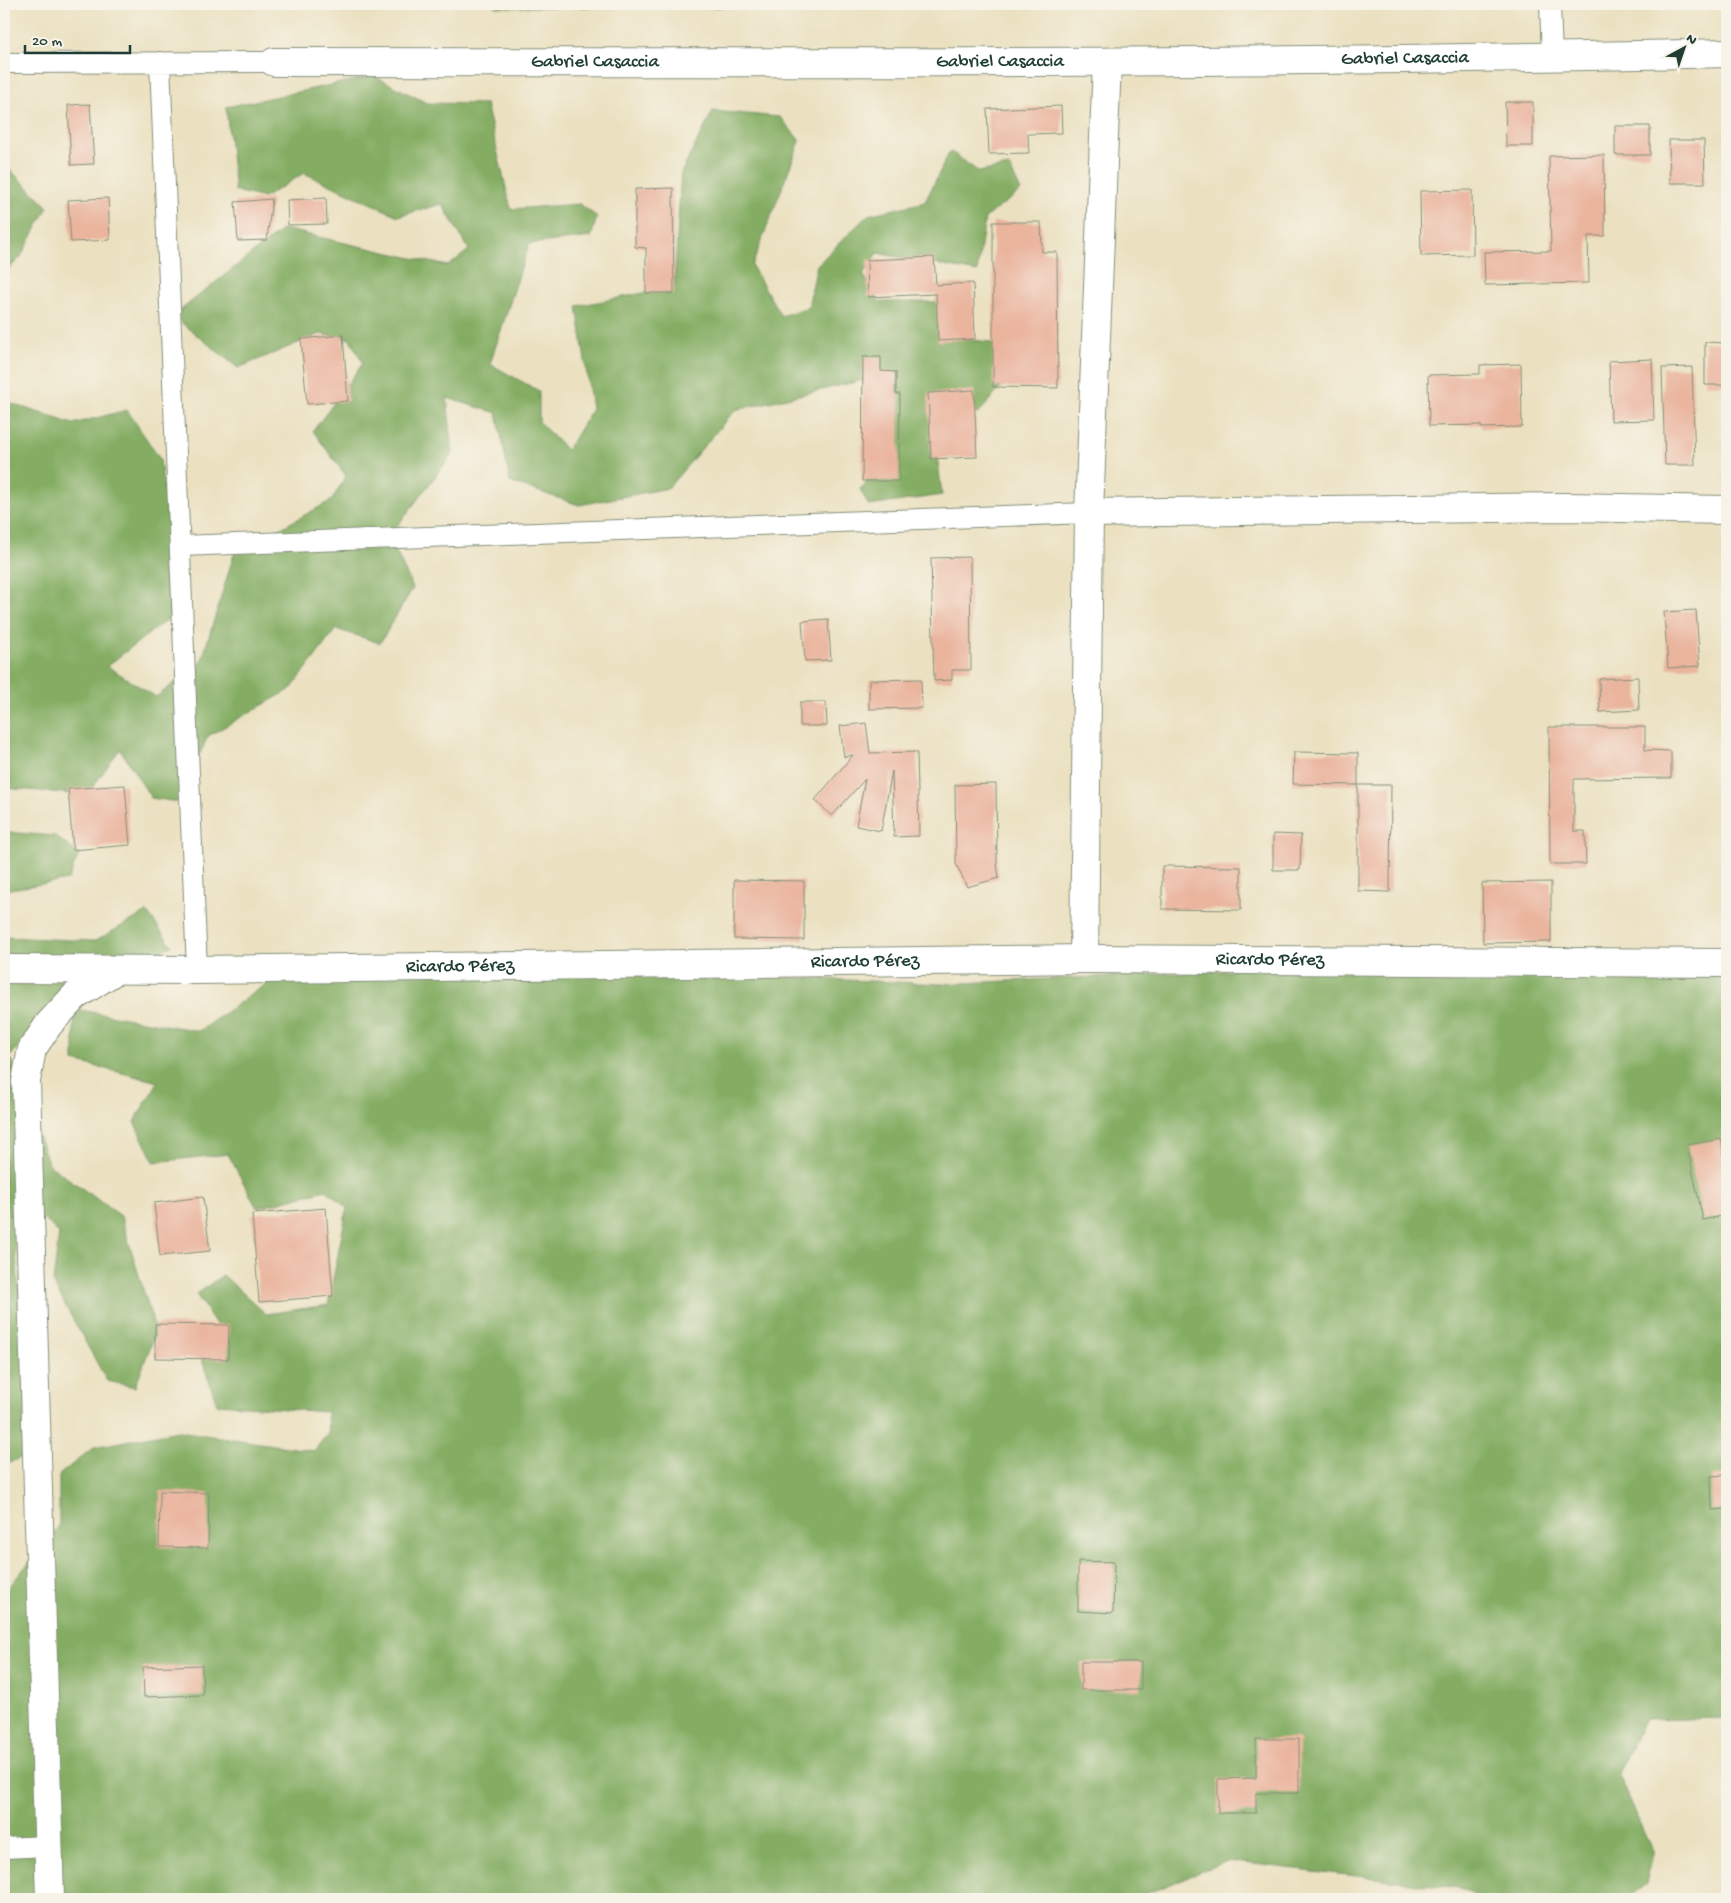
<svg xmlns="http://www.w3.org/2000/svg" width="1731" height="1903" viewBox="0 0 1731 1903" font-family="'Gochi Hand',sans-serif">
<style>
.green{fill:#a5c972;stroke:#628353}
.forest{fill:#84ad64;stroke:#52754c}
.building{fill:#eab49d}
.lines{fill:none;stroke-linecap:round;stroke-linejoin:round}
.service-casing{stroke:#858f7a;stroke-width:22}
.minor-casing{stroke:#858f7a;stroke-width:30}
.service{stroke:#fff;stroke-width:20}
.minor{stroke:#fff;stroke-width:28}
.labels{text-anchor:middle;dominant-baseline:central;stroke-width:4;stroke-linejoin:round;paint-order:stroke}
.street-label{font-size:19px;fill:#1f3d34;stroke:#f7f3e8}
</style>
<rect width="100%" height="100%" fill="#f7f3e8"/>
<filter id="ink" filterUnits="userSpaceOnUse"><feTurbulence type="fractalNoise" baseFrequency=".02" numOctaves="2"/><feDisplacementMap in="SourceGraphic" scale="10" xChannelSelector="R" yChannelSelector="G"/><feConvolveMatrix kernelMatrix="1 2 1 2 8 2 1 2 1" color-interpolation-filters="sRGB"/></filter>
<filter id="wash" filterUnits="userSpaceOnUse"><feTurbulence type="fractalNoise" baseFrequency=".0096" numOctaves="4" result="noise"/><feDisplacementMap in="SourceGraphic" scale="20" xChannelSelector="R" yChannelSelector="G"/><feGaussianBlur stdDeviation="1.12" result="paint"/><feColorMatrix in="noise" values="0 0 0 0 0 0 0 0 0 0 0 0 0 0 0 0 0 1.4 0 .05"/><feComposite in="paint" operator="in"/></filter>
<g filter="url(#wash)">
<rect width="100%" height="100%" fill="#ebe1c1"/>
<path class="green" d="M495,4h263v3h-263z"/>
<path class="forest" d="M374,76l53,27 59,1 25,105 69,-5 17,13 -6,20 -62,7 -39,120 49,27v31l28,28 25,-41 -15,-103 97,-19 7,-114 32,-62 67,6 20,24 -48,125 29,50 27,-9 9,-42 51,-50 57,-13 25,-51 29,21 30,-6 12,25 -36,27 -8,54 -100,-19 -14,21 16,28h62l13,36 37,4 17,37 -30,35 -48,-17 12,98 -73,11 -9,-17 32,-31 6,-86 -163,38 -67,78 -89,17 -69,-23 -13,-69 -50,-15 6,55 -64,84 24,51 -33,55 -44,-14 -45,60 -83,47 -30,66 -27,-4 -31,-49 -33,46 -83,-7v-387l69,23 54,-14 33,49 18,152 -71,55 49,31 45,-34 33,-109 98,-54 14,-24 -33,-45 50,-68 -13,-24 -30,-5 -82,34 -65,-52 110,-87 165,37 21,-16 -27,-46 -44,12 -94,-43 -40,25 -29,-7 -9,-84z
M4,164l44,43 -28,51 -16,15z
M4,832l51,4 24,18 -11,26 -64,10z
M147,912l25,34 -110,45 -52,66 39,108 72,51 35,116 -21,55 -28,-6 -54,-98 6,-50 -20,-18 -25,14 18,224 -28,12v-528l91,4z
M305,957l636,27 480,-22 306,5v462l-1,1 1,2v286l-83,2 -26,53 35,81 -7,29 -21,16h-139l-26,-11 -233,-27 -94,38h-1129v-306l55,-67v-51l35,-28 84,-16 136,20 14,-18 -1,-21 -110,-8 -15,-44 21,-25 -27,-41 27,-19 43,39 62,-9 19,-97 -21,-18 -69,18 -29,-54 -74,8 -20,-40 24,-40 -84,-21v-52l125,22z"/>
<g id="blocks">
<path class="building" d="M1505,102h28v44h-27z
M90,104l4,60 -23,1 -3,-60z
M1061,106l1,27 -34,1 1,19 -40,1 -2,-45z
M1615,126h35v29h-35z
M1669,140h35l1,43h-35z
M1604,155l1,81h-17l1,47 -104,2 -1,-33 67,-1 -2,-95z
M673,188l1,105h-28v-45l-11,-1v-58z
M1472,190l1,65 -52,1 -1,-65z
M108,198l2,42 -39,2 -3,-42z
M326,198l1,26 -39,1 -1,-25z
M272,199l-5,41 -29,1 -3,-39z
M993,222h48l1,30h15l1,136 -65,-1z
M934,257l2,28 37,-2 2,56 -37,2 -2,-47 -68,3 -1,-37z
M343,335l5,66 -41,3 -6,-65z
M1705,342l22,1v42h-22z
M863,357h18v14l15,1v22h4l-1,87h-37z
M1652,359l2,61 -43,1 -2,-60z
M1521,364l1,63 -41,1v-3l-52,1 -1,-51 52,-1v-9z
M1692,367l3,98h-30l-3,-97z
M974,390l3,67 -46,2 -3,-66z
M970,557l1,113h-19v10l-18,1 -3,-123z
M1696,610l4,56 -32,2 -4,-56z
M828,619l3,41 -26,1 -3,-40z
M1638,677l1,33 -39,2 -1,-33z
M921,679l1,29 -53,1v-29z
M800,702h26l1,24h-27z
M866,723l4,30 47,-1 2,84 -25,1 -2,-66 -11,60 -25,-5 9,-47 -33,37 -17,-16 38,-45 -9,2 -4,-31z
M1549,727h96v23l26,1v27l-97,1v52h11l1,33h-36z
M1294,752l64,1v32l-65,-1z
M996,784l1,79 2,15 -32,9 -11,-23 -1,-79z
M125,785l5,60 -57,5 -5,-61z
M1358,785h33l-1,107 -32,-1z
M1273,834l28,1 -1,35h-27z
M1162,866l79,1v43l-79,-1z
M734,880l70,1v59l-70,-1z
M1551,882v60l-68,1 -1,-60z
M1721,1139l6,31v45l-24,5 -16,-75z
M203,1197l7,54 -50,5 -6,-53z
M326,1208l7,88 -74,6 -7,-88z
M155,1324l74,1 -1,34 -73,-1z
M1727,1475v34l-15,1 -1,-34z
M160,1491l49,2 -1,55 -49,-1z
M1078,1561l36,1 -1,51 -35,-2z
M1081,1662h60v28h-60z
M202,1665l1,30 -59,2 -1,-30z
M1725,1713h2v64h-2z
M1256,1739h43v54h-43v20h-38v-34l38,-1z"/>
</g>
</g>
<g filter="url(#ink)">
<use href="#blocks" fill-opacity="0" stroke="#858f7a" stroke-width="1"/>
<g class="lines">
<defs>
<path id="service" d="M1550,4l2,53
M160,62l37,908
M4,63l270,-1
M180,546l909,-33
M4,1848l44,-2"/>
<g id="minor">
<path id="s1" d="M274,62c485,0 969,3 1453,-9"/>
<path d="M1089,513l477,-6 161,3"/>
<path d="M1084,959l5,-446 18,-451"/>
<path id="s2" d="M4,969l193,1 887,-11 643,4"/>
<path d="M50,1899l-24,-818 6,-32 17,-25 26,-28 41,-26"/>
</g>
</defs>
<use href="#service" class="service-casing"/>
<use href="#minor" class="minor-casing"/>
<use href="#service" class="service"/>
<use href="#minor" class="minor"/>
</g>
</g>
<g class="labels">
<g class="street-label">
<text stroke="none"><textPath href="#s1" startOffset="1131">Gabriel Casaccia</textPath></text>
<text stroke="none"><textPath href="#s1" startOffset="321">Gabriel Casaccia</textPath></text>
<text stroke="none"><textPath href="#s1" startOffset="726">Gabriel Casaccia</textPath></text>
<text stroke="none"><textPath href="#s2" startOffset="1266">Ricardo Pérez</textPath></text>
<text stroke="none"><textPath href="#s2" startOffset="861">Ricardo Pérez</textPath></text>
<text stroke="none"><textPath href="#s2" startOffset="456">Ricardo Pérez</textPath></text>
</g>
</g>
<rect width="1731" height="1903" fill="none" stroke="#f7f3e8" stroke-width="20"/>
<g transform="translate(1684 48) rotate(40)" stroke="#f7f3e8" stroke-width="4" paint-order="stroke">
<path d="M0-4L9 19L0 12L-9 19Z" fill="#1f3d34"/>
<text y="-8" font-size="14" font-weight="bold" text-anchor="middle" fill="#1f3d34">N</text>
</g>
<path d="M25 45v8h105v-8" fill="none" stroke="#1f3d34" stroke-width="2.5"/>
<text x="32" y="45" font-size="15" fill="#1f3d34" stroke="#f7f3e8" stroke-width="4" paint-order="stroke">20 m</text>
</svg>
